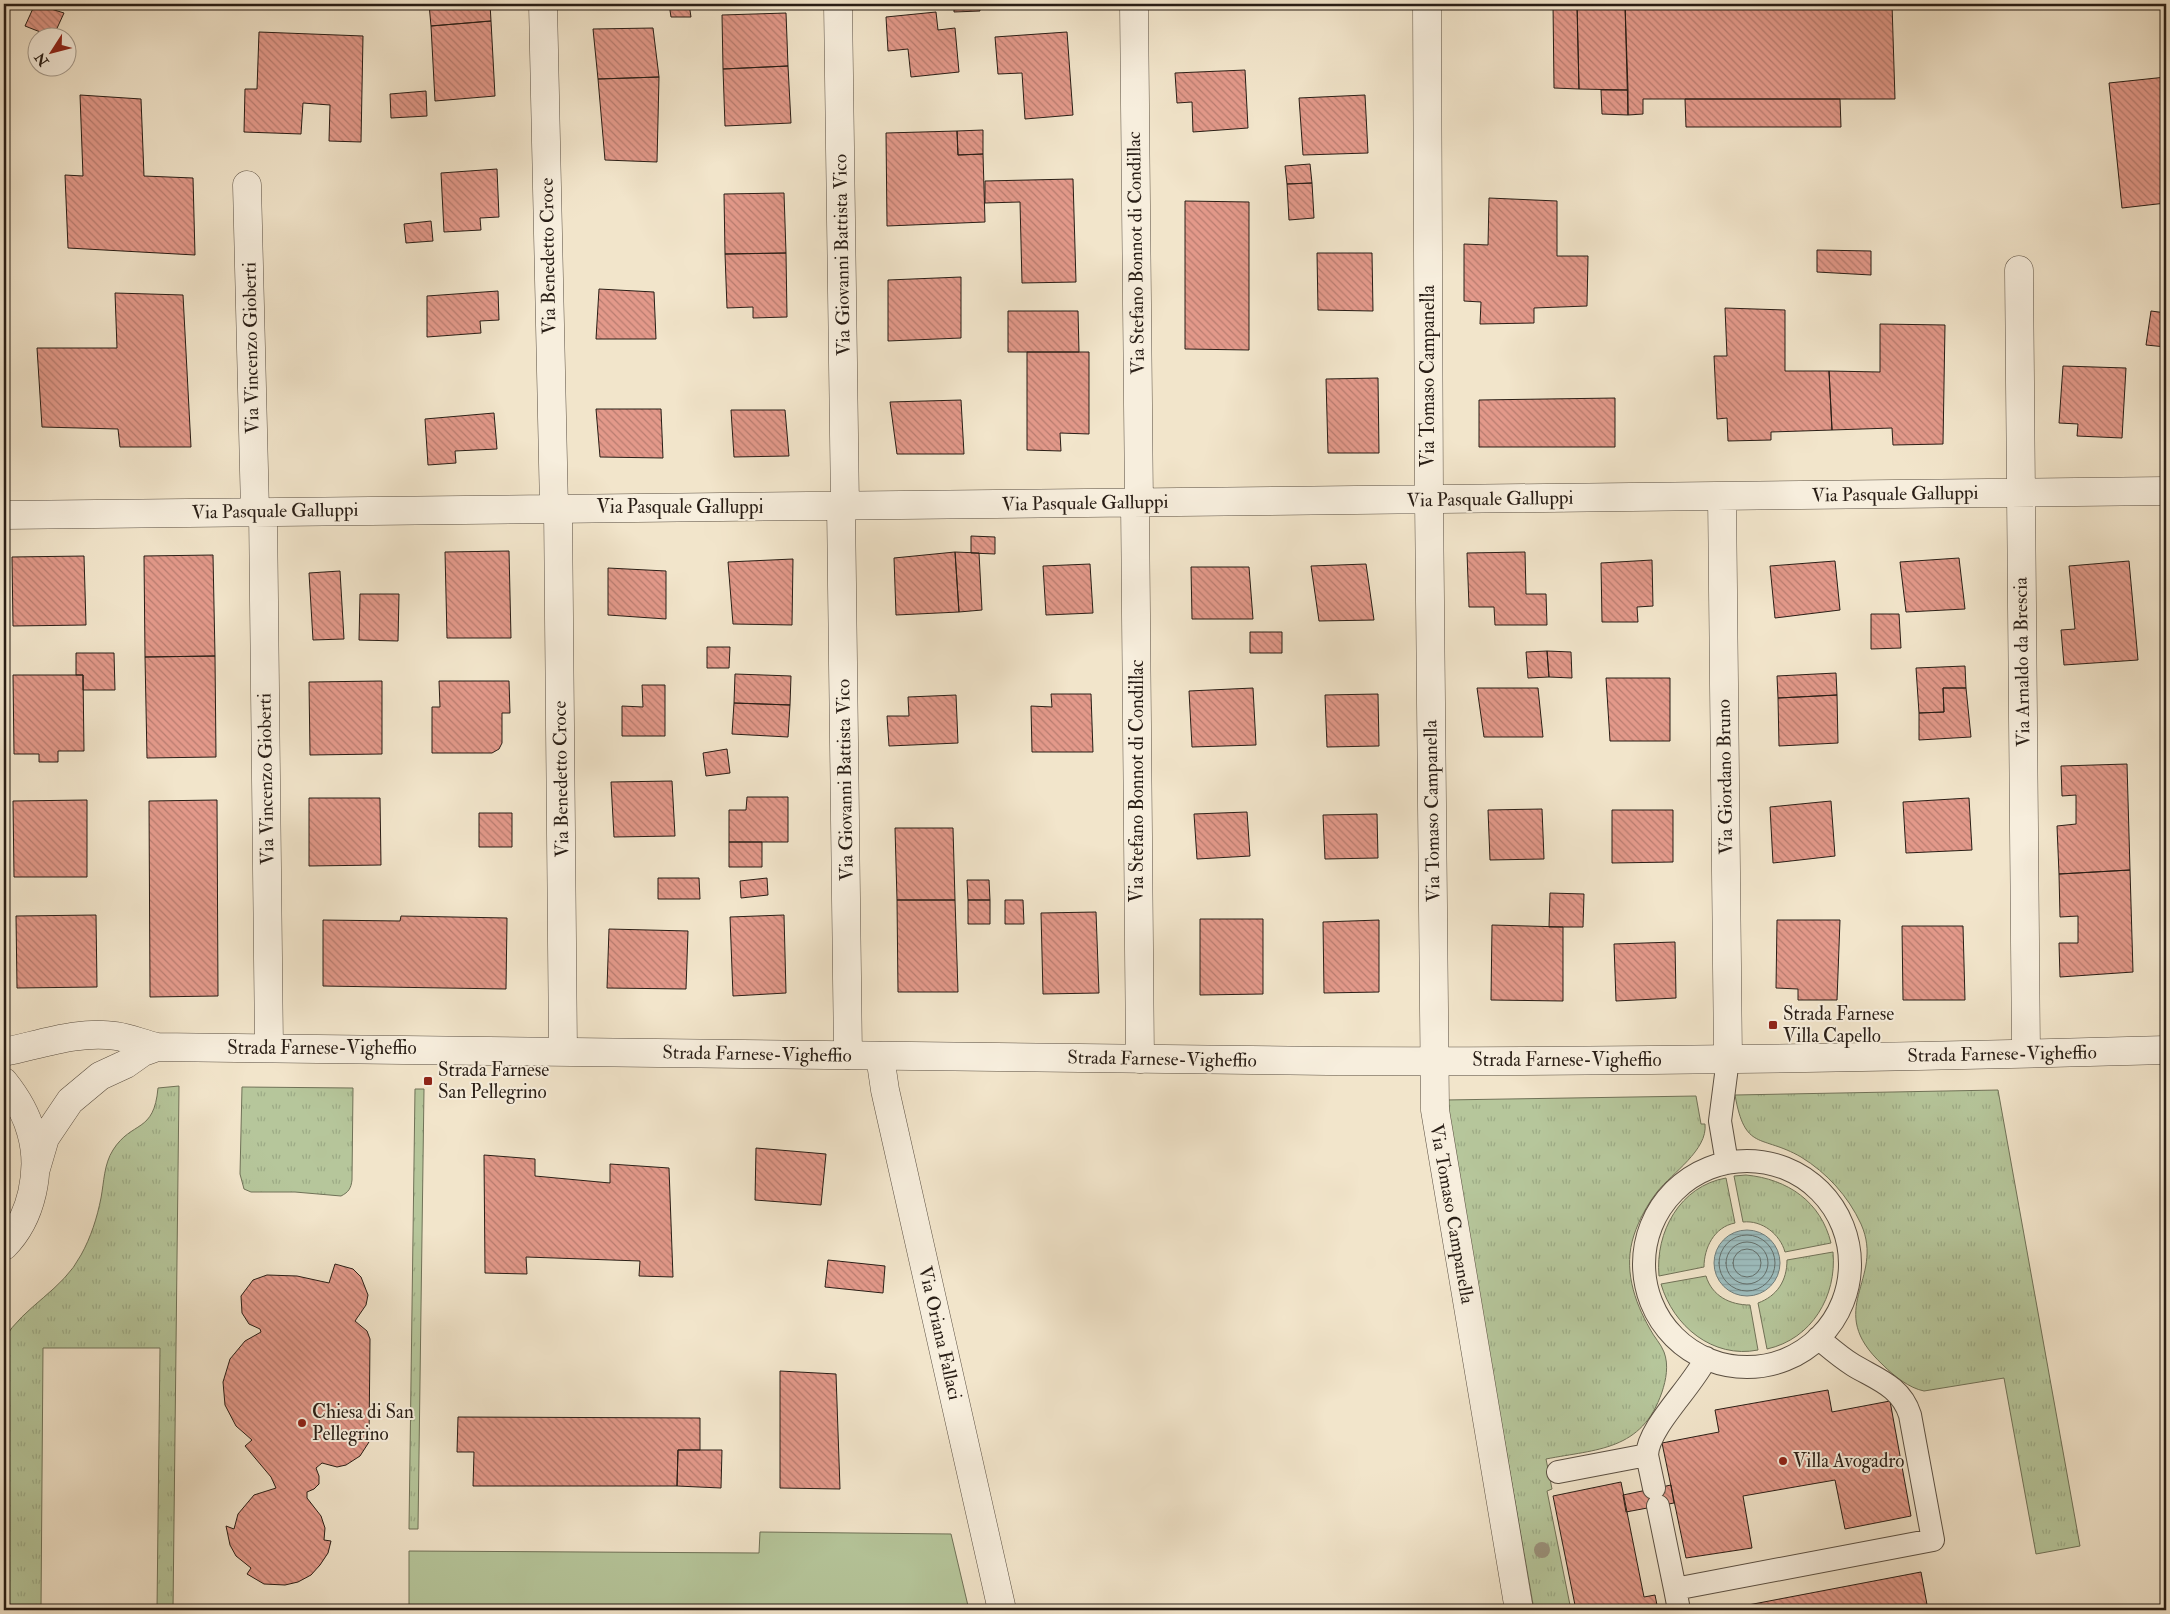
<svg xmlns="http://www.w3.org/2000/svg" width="2170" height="1614" viewBox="0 0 2170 1614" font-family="'IM FELL Double Pica',serif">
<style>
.grass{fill:url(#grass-tufts);stroke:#707258}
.pitch{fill:#b6c69b;stroke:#707258}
.water{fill:url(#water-rules);stroke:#6f7d7b}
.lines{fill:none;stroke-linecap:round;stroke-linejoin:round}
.shore{stroke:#636e6a;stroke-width:1}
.building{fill:url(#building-back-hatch);stroke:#291e16}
.service-casing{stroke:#5b5043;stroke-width:24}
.minor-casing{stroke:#5b5043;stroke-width:29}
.tertiary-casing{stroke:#5b5043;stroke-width:29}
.service{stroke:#f7eedd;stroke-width:22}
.minor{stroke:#f7eedd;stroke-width:28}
.tertiary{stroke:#f7eedd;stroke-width:28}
.tree{fill:#9b937d}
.poi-dot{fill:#8f2418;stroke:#f7eedd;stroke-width:2}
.labels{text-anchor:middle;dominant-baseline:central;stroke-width:4;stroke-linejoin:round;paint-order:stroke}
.street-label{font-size:19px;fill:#291e16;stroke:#f7eedd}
.poi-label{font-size:19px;fill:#291e16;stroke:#f7eedd;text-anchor:start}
</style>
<defs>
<pattern id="grass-tufts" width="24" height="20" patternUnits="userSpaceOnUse" patternTransform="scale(1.25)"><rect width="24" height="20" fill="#b6c69b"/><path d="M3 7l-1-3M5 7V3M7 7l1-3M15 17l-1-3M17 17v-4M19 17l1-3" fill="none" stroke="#9caa85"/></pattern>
<pattern id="water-rules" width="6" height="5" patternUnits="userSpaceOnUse" patternTransform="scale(1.25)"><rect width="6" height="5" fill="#9dbdbe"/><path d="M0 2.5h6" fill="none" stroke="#87a2a3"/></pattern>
<pattern id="building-back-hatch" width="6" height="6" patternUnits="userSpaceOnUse" patternTransform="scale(1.25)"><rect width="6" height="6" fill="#e3998a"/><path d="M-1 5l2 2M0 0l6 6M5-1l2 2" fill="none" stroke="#b87c70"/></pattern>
</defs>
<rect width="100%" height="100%" fill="#f2e5cb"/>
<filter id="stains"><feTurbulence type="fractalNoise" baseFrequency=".004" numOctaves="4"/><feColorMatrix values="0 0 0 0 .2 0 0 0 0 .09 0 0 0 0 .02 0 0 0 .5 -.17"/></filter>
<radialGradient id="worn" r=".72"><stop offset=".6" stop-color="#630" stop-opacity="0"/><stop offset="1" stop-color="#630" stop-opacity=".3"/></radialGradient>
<path class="grass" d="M179,1086l-6,524h-16l3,-262h-117l-2,262h-37v-271c20,-33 59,-49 77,-84 10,-18 16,-37 20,-57 3,-16 3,-34 12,-48 19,-30 41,-16 45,-62z
M242,1087l111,1 -1,92c-1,8 -3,12 -11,16l-46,-4h-44l-7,-3 -4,-15z
M415,1089h9l-6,440h-9z
M1998,1090l82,456 -44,8 -32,-176 -80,13c-15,-3 -30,-15 -41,-26 -61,-56 3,-85 -22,-141 -13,-28 -34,-51 -60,-67 -40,-23 -56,-5 -66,-62z
M1696,1096l5,28h4c3,26 -33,49 -48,68 -10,13 -18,28 -23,43 -11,33 0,66 16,94 4,8 11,15 14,23 5,13 2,28 -2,40 -20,59 -65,57 -116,67l6,30 -5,2 24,119h-37l-89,-510z
M1746,1175c42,4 75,27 85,68l-46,9c-5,-18 -23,-32 -42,-30l-9,-46z
M1726,1178l9,45c-21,4 -31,25 -31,44l-45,9c-4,-44 21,-90 67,-98z
M1833,1252c4,44 -21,87 -66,97l-9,-46c19,-7 29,-22 29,-43z
M1706,1276c6,20 24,29 44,29l8,45c-45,9 -85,-24 -97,-66z"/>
<path class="pitch" d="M760,1532l191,2 18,76h-560v-59l350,2z"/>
<path class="water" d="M1714 1263a33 33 0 1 1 66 0a33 33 0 1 1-66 0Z"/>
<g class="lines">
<path class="shore" d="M1719 1263a28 28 0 1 1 56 0a28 28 0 1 1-56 0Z
M1726 1263a21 21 0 1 1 42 0a21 21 0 1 1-42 0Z
M1733 1263a14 14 0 1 1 28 0a14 14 0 1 1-28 0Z"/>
</g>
<path class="building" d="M35,4l29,9 -11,24 -28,-11z
M429,4h61l1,17 -60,5z
M669,4h20l2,13h-20z
M954,4h25l1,7 -26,1z
M1553,4h24l2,85 -25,-1z
M1577,4h48l3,86 -49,-1z
M1625,4h267l3,95h-252v15l-15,1z
M936,12l2,18 17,-2 4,44 -48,5 -3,-28 -20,2 -2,-34z
M786,13l2,53 -65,3 -1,-54z
M491,21l4,75 -60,5 -4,-75z
M653,28l6,49 -61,2 -5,-50z
M259,32l104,4 -2,106 -32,-1 1,-36 -27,-2 -2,31 -57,-2 1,-43h12z
M1067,32l6,83 -48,4 -3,-46 -24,1 -3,-37z
M788,66l3,57 -66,3 -2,-57z
M1245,70l3,58 -55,4 -1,-30 -15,1 -2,-30z
M659,77l-2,85 -52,-2 -7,-81z
M2166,77v126l-44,5 -13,-125z
M1601,90h27v25l-26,-1z
M426,91l1,25 -36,2 -1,-24z
M80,95l61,4 3,77 49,2 2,77 -127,-7 -3,-73 18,1z
M1365,95l3,58 -65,2 -4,-57z
M1685,99h155l1,28h-155z
M983,130v24l-25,1 -1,-24z
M957,131l1,24 25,-1 2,68 -98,4 -1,-93z
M1310,164l2,19 -25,1 -2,-18z
M497,169l2,48 -19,1 1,12 -37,2 -3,-59z
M1073,179l3,103 -54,1 -2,-81 -35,1v-22z
M1312,183l2,35 -25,2 -2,-36z
M784,193l2,60 -61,1 -1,-60z
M1489,198l68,3v55h31l-1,50 -53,2v15l-54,1 1,-22 -17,-1v-57l24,1z
M1185,201l64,1v148l-64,-1z
M431,221l2,20 -27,2 -2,-19z
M1817,250l54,1v24l-54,-3z
M786,253l1,64 -34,1v-11l-26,1 -2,-54z
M1317,253h55l1,58 -55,-1z
M961,277v61l-73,3v-61z
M599,289l55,3 2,47h-60z
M498,291l1,29 -19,1 1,12 -54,4v-41z
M115,293l68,2 8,152h-71l-2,-18 -76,-2 -5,-79h80z
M1725,308l60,2v61h44l3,59 -61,2v8l-43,1 -1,-23 -10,1 -3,-63h13z
M1008,311h70l1,41h-71z
M2151,311l15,2v34l-20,-2z
M1880,324l65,1 -2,119 -50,1 -1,-17 -60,2 -3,-59 51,1z
M1027,352h62v82l-29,-1 1,18 -34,-1z
M2063,366l63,2 -4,70 -45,-2 1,-12 -19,-1z
M1378,378l1,75h-51l-2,-74z
M1615,398v49h-136v-47z
M961,400l3,54h-67l-7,-52z
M596,409h65l2,49 -63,-1z
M731,410h54l4,46 -55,1z
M494,413l3,36 -42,2 1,12 -28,2 -3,-46z
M971,536l24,1v17l-24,-1z
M2163,542h3v49h-1z
M509,551l2,87h-64l-2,-86z
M955,552l4,60 -63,3 -2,-57z
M955,552l24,1 3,57 -23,2z
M1525,552l1,42h20l1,31h-52l-1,-18h-25l-2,-54z
M213,555l2,101 -70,1 -1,-101z
M84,556l2,69 -73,1 -1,-69z
M1959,558l6,51 -59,3 -6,-50z
M793,559l-1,66 -59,-1 -5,-62z
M1652,560l1,46 -16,1 1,15h-36l-1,-59z
M1835,561l5,49 -65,8 -5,-52z
M2129,561l9,99 -74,5 -3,-35 14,-1 -6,-63z
M1090,564l3,49 -47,2 -3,-49z
M1366,564l8,56 -55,1 -8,-55z
M1191,567h58l4,52h-61z
M608,568l58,3v48l-58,-4z
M340,571l4,68 -31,1 -4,-67z
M360,594h39l-1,47 -39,-1z
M1871,614h28l2,34 -30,1z
M1250,632h32v21h-32z
M707,647h23l-1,21h-22z
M1547,651l24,1 1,26 -23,-1z
M1547,651l2,26 -21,1 -2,-26z
M76,653h38l1,37h-32v-15h-7z
M215,656l1,101 -69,1 -2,-101z
M1965,666l1,22h-23l1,24 -25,1 -3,-45z
M1836,673l1,22 -59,3 -1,-22z
M735,674l56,2 -1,29 -56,-2z
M13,675h70l1,76h-26v11h-19v-8h-25z
M1606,678h64v63h-60z
M382,681v73l-72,1 -1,-73z
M439,681h70l1,32h-8v30l-3,6 -7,4h-60v-46h8z
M642,685h23v51h-43v-30l21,1z
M1253,688l3,57 -64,2 -3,-56z
M1477,688h61l5,49h-59z
M1943,688h23l5,49 -52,3v-27l25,-1z
M1051,694h40l2,58h-61l-1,-46 21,1z
M1378,694l1,52 -52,1 -2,-52z
M956,695l2,48 -69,3 -2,-30h22l-1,-19z
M1837,695l1,48 -59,3 -1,-48z
M734,703l56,2 -2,32 -56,-3z
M727,749l3,24 -24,3 -3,-23z
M2127,764l3,106 -71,4 -2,-48 19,-2v-29l-14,1 -1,-30z
M672,781l3,55 -61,1 -3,-55z
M747,797h41v45h-59v-32h17z
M309,798h71l1,67 -72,1z
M1969,798l3,52 -66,3 -3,-51z
M87,800v77h-73l-1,-76z
M217,800l1,196 -68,1 -1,-196z
M1831,801l4,55 -62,7 -3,-56z
M1542,809l2,50 -54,1 -2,-50z
M1612,810h61v52l-61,1z
M1247,812l3,44 -53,3 -3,-45z
M479,813h33v34h-33z
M1377,814l1,44 -53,1 -2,-44z
M895,828h58l2,72h-58z
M729,842h33v25h-33z
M2130,870l3,102 -73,5 -1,-34h19v-27l-18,1 -1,-43z
M658,878h41l1,21h-42z
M767,878l1,17 -27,3 -1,-17z
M967,880h22l1,20h-22z
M1550,893l34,1 -1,33h-34z
M897,900h58l3,92h-60z
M968,900h22v24h-22z
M1005,900h18l1,24h-19z
M1096,912l3,81 -56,1 -2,-81z
M96,915l1,72 -80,1 -1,-72z
M784,915l2,78 -53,3 -3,-79z
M401,916l106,2 -1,71 -183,-3v-66l77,1z
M1200,919h63v75l-63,1z
M1379,920v72l-55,1 -1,-71z
M1777,920h63l-3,80h-39v-11l-22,-1z
M1492,925l71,2v74l-72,-1z
M1902,926h61l2,74h-62z
M609,929l79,2 -2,58 -79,-1z
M1675,942l1,56 -60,3 -2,-57z
M756,1148l70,6 -5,51 -66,-5z
M484,1155l51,4v17l75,7v-19l59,4 4,109 -34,-1 1,-15 -114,-4 1,17 -42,-1z
M828,1260l57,6 -2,27 -58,-6z
M335,1264l18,5 8,8 7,18 -2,10 -11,16 12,10 3,8 -1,103 -9,14 -14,9 -9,2 -15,-4 -6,5 3,8v8l-5,5 -7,3v6l14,18 4,12 -1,12 7,1 -3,12 -8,12 -9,10 -13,7 -13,3 -21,-1 -17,-10 4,-6 -15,-12 -6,-11 -4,-19 8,3 4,-15 16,-19 22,-7 -5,-11 -26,-31 7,-6 -16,-14 -11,-21 -2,-23 7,-23 15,-18 16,-9 -1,-3 -11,-5 -7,-11 -1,-17 12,-16 14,-5 30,1 32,7z
M780,1371l56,3 4,115 -60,-1z
M1828,1390l4,22 58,-11 21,115 -66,13 -10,-49 -92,16 9,52 -66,10 -24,-115 57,-11 -4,-22z
M458,1417l242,1v32h-22l-1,36h-204l1,-34h-17z
M678,1450h44l-1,38 -44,-2z
M1621,1482l23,115 11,-2 3,15h-82l-23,-114z
M1671,1485l3,18 -48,9 -3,-17z
M1921,1572l7,38h-206z"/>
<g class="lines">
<defs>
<path id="service" d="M1644 1264a103 103 0 1 1 206 0a103 103 0 1 1-206 0Z
M1727,1163l-7,-42 8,-62
M1647,1455l7,33
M1558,1472l89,-17c1,-28 46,-69 59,-97
M1658,1506l17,83
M1679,1610l-4,-21 258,-49 -23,-125c-9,-29 -34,-36 -57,-50 -13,-8 -24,-18 -35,-27"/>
<path id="minor" d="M543,4l11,504
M838,4l7,502
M1134,4l5,499
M1427,4l2,495 6,611 84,500
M247,185l8,326
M2019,270l7,783
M1722,496l6,563
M1135,503l5,556
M841,506l7,549
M558,508l5,543
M263,511l6,536
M4,515l2162,-24
M880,1056l5,34 117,520"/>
<path id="tertiary" d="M4,1052c35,-7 75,-22 112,-16 14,2 27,8 41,11 391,1 781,11 1171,14 280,1 559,-3 838,-11
M4,1082c12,15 22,31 27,50 11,38 1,86 -27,114
M35,1172l10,-34 25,-37 30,-25 26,-12 17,-12 14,-5"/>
</defs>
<use href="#service" class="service-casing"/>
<use href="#minor" class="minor-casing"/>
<use href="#tertiary" class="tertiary-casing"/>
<use href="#service" class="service"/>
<use href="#minor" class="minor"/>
<use href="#tertiary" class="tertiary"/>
</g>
<circle class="tree" cx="1542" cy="1550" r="8"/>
<g class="poi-dot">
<rect x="1768" y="1020" width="10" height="10" rx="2.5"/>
<rect x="423" y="1076" width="10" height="10" rx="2.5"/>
<circle cx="302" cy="1423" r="5"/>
<circle cx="1783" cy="1461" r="5"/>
</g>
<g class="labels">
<g class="street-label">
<text transform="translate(1136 253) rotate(-91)">Via Stefano Bonnot di Condillac</text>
<text transform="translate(842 255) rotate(-91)">Via Giovanni Battista Vico</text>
<text transform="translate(548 256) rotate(-91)">Via Benedetto Croce</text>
<text transform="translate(251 348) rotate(-91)">Via Vincenzo Gioberti</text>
<text transform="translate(1428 376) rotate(-90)">Via Tomaso Campanella</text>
<text transform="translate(1895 494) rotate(-1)">Via Pasquale Galluppi</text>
<text transform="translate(1490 499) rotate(-1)">Via Pasquale Galluppi</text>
<text transform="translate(1085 503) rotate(-1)">Via Pasquale Galluppi</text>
<text x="680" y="507">Via Pasquale Galluppi</text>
<text transform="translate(275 511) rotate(-1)">Via Pasquale Galluppi</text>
<text transform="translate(2022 662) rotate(-91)">Via Arnaldo da Brescia</text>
<text transform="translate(1725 777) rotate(-91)">Via Giordano Bruno</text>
<text transform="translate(266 779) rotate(-91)">Via Vincenzo Gioberti</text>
<text transform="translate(561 779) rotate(-91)">Via Benedetto Croce</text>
<text transform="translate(845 780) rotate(-91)">Via Giovanni Battista Vico</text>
<text transform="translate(1137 781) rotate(-90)">Via Stefano Bonnot di Condillac</text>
<text transform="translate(1432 811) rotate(-91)">Via Tomaso Campanella</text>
<text x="322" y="1048">Strada Farnese-Vigheffio</text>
<text transform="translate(757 1054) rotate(1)">Strada Farnese-Vigheffio</text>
<text transform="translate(2002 1054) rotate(-1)">Strada Farnese-Vigheffio</text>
<text transform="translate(1162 1059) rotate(1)">Strada Farnese-Vigheffio</text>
<text x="1567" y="1060">Strada Farnese-Vigheffio</text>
<text transform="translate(1452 1214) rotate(80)">Via Tomaso Campanella</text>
<text transform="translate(940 1333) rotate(77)">Via Oriana Fallaci</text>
</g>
<g class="poi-label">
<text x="1783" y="1014">Strada Farnese<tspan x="1783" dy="22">Villa Capello</tspan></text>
<text x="438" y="1070">Strada Farnese<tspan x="438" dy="22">San Pellegrino</tspan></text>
<text x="312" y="1412">Chiesa di San<tspan x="312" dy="22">Pellegrino</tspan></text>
<text x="1793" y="1461">Villa Avogadro</text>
</g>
</g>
<rect width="2170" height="1614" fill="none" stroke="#f2e5cb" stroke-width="20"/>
<rect x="5" y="5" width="2160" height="1604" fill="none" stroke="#291e16" stroke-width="2.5"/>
<rect x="10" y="10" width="2150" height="1594" fill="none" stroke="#291e16"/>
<g transform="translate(52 52) rotate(234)"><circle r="24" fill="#f7eedd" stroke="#a59b8d"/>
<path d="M0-4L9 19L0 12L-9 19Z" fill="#8f2418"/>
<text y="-8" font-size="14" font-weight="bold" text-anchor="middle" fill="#291e16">N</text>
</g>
<rect width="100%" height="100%" filter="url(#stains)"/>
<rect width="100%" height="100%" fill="url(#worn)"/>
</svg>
